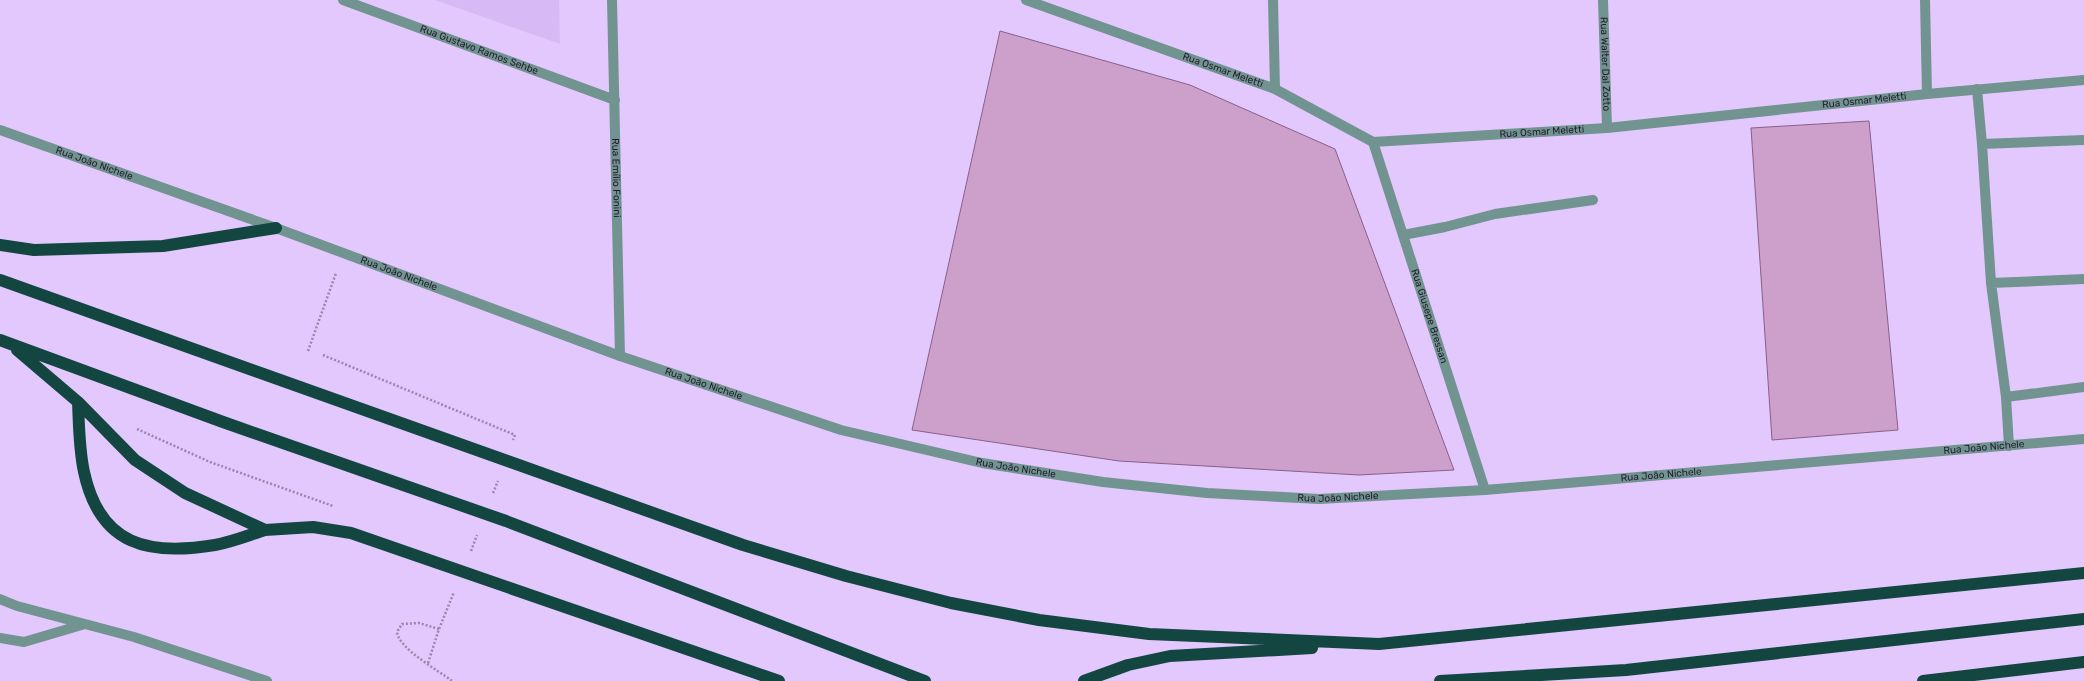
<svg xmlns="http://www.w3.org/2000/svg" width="2084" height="681" viewBox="0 0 2084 681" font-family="Rubik,sans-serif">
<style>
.built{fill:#d7baf5}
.building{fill:#cca0cb;stroke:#886088}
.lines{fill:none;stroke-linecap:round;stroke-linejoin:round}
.path{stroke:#9985ad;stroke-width:2.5;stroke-dasharray:2 2;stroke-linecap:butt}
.lane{stroke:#719490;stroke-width:10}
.street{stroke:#719490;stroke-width:10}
.highway{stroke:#144641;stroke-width:12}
.labels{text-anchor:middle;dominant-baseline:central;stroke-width:3;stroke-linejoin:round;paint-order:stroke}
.street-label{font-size:10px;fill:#241a2e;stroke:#e9dafa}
</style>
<rect width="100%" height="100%" fill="#e2c8fc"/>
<path class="built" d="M435,0h124l1,44z"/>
<path class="building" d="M1000,31l190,54 145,64 119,321 -95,5 -240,-14 -207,-31z
M1869,121l29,309 -126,10 -21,-312z"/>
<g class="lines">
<path class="path" d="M308,351l28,-78
M323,355l192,80 -2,5
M137,429l73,33 123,44
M493,493l5,-12
M471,551l6,-16
M439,629l-20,-6 -17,1 -5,8c2,17 41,38 55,49
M428,663l11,-34 15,-37"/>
<path class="lane" d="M1977,89l5,55 102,-4
M1982,144l9,139 15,114
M1403,235l42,-8 50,-13 98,-14
M1991,283l93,-4
M2009,446l-3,-49 78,-10
M0,599l17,7 117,31 133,44
M0,638l24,4 61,-18"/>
<g class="street">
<path id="s1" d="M343,0l272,100"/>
<path id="s2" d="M612,0l8,356"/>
<path id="s3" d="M1026,0l249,89 98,53 234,-14 320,-34 157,-14"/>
<path d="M1273,0l2,89"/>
<path id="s4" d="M1603,0l4,128"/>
<path d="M1925,0l2,94"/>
<path id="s5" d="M0,130l276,98 344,128 221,74 141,33 121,19 104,11 112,6 166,-9 599,-51"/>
<path id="s6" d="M1373,142l112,348"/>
</g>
<path class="highway" d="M0,245l34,5 129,-4 113,-18
M0,280l743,265 103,31 105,27 88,17 110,14 230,10 705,-71
M0,340l223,82 283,99 419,160
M17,350l61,52 57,58 50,33 80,37 48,-3 38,6 428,148
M78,402c1,23 1,47 6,70 16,74 65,84 131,73 17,-3 34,-10 50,-15
M1084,681l44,-16 42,-9 142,-8
M1440,681l186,-11 458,-51
M1923,681l161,-19"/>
</g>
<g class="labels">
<g class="street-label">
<text stroke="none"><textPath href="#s1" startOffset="145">Rua Gustavo Ramos Sehbe</textPath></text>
<text stroke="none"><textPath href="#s4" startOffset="64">Rua Walter Dal Zotto</textPath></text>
<text stroke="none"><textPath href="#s3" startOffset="209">Rua Osmar Meletti</textPath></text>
<text stroke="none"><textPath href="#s3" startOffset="869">Rua Osmar Meletti</textPath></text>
<text stroke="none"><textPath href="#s3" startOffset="545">Rua Osmar Meletti</textPath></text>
<text stroke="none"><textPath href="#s5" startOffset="100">Rua João Nichele</textPath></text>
<text stroke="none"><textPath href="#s2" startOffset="178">Rua Emílio Fonini</textPath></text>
<text stroke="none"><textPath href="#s5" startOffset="424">Rua João Nichele</textPath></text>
<text stroke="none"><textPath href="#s6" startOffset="183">Rua Giusepe Bressan</textPath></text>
<text stroke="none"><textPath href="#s5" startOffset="748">Rua João Nichele</textPath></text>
<text stroke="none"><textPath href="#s5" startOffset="2044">Rua João Nichele</textPath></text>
<text stroke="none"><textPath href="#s5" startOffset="1072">Rua João Nichele</textPath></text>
<text stroke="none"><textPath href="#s5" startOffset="1720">Rua João Nichele</textPath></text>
<text stroke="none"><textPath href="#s5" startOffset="1396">Rua João Nichele</textPath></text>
</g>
</g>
</svg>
